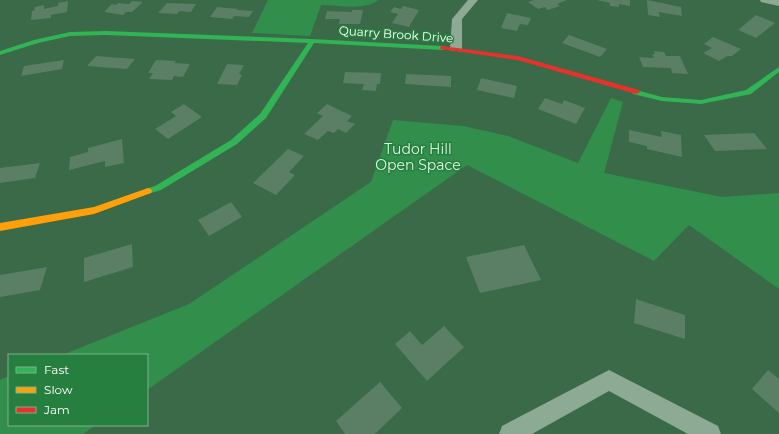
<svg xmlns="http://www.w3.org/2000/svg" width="779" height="434" viewBox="0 0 779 434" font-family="Montserrat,sans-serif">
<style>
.green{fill:#318f4b}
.building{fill:#5a7f64}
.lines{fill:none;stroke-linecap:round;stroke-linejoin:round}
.street{fill:#8caa94;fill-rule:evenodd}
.fast{fill:#30b455;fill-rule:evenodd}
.slow{fill:#ff9f0a;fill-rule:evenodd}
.jam{fill:#e5322d;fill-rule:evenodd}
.labels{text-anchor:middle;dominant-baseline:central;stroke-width:3;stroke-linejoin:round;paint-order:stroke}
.far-street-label{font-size:12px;fill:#fff;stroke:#267e3f}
.park-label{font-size:14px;fill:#dff8e6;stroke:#267e3f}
</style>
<rect width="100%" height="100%" fill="#3a6a47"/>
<path class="green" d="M268,0h111c-17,11 -39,5 -58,5l-11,31 -58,-3z
M611,98l12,4 -19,71 118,24 57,-4v96l-90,-64 -35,36 -187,-96 -320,225v-35h-85l127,-51 182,-122 22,-62 70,6 45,10 70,27z
M9,376v49h87l-13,9h-83v-54z"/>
<path class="building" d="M534,0h33l-10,4 3,2 -12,4 -3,-3 -7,2 -10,-7z
M597,0h33v6l-11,-2v3l-9,-1v-3z
M647,0l34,7 1,9 -23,-4 1,5 -12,-2z
M68,1l-1,11 -16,3v3l-20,2 1,-9h2l1,-4 9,-2v4l14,-3v-3z
M132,1l11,1 -11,10h-6l-3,3 -19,-3 8,-8 4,1 2,-2 11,1z
M167,3l29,1 -5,8 -12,-1 -2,3 -19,-1z
M403,6l16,4 -10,17 -17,-4 6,-9 -8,-2 4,-5 7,2z
M217,7l21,2 -1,1 16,1 -4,6 -15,-1 -2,3 -22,-2z
M352,10h11l-3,14h-21l1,-5h-15l2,-8 25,1z
M507,13l24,5 -3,7 -8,-1 -3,7 -16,-3z
M756,15l19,8 -19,15 -18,-8z
M569,35l38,14 -7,8 -38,-14z
M713,37l28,12 -9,7h-5l-8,5 -16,-8 9,-5 -8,-4z
M654,51l10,1 2,4h14l8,18 -16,-1 -1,-5 -28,-1 -4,-10 15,1 -2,-4h3z
M96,56l39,3 -8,10 -40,-3z
M64,60l-2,9 -41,7 3,-10z
M156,60l20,1 -2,2 16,1 -7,13 -9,-1 -2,4 -23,-1 4,-6h-5z
M227,64l17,1 -5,9 3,1 -5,10 -20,-1z
M345,72l36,1 -1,11h-3l-1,7 -14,-1 2,-6 -21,-1z
M406,74l45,2v11l-46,-3z
M481,78l36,8 -3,12 -37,-8z
M545,98l17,6 2,-4 21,8 -9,16 -38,-15z
M184,104l18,13 -34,22 -13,-10 21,-13 -5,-4z
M327,104l25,12 -5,5 8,3 -9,9 -8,-4 -4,4 -6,-2 -10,9 -14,-6 19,-18 -6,-3z
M629,130l33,7 -1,-6 20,4 1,22 -35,-8v-3l-18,-4z
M754,133l13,16 -52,2 -11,-16z
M122,139l2,24 -19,4v-6l-36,9 1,-13 18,-5v-4z
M288,149l16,7 -15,16 6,3 -19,20 -23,-12z
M40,163l-5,15 -35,5v-15z
M231,202l11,15 -33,19 -11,-16z
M132,244l1,23 -49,15v-24z
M524,245l17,35 -61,13 -14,-36z
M47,267l-7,23 -40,7v-22z
M636,299l49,16v24l-51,-16z
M444,326l20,21 -37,34 -32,-37 15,-13 12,14z
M768,370l11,9v34l-27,-24z
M380,382l22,26 -27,26h-30l-9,-13z"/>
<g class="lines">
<path class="street" d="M468,0h10l-16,19v30l-2,2h-8l-2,-2 2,-30z
M760,0h19v6l-18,-4z
M609,370l109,56 3,8h-33l-79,-43 -77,43h-33l3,-8z"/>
<path class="fast" d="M106,31l206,8 130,7 3,2 -3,2 -128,-7 -48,75 -29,26 -76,46 -13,4 -3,-1 -1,-2 1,-2 10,-3 76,-46 29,-26 48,-71 -202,-8 -36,1 -32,7 -38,12v-4l34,-11 36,-8z
M779,67v5l-28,22 -50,10 -39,-3 -29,-7 -1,-2 4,-2 26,7 39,3 45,-10z"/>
<path class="slow" d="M148,188l3,1 1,2 -1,2 -57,21 -94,17v-8l94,-16z"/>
<path class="jam" d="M442,46l76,10 121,34 1,2 -4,2 -119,-34 -77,-11v-2z"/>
</g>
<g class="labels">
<g class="far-street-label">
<text transform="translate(396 34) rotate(4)">Quarry Brook Drive</text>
</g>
<g class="park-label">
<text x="418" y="149">Tudor Hill<tspan x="418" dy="16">Open Space</tspan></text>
</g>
</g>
<rect x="8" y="354" width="140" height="72" fill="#267e3f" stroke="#7db28c"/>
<rect x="16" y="367" width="20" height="6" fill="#30b455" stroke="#7db28c"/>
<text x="44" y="374" font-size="12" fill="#ffffff">Fast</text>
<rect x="16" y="387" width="20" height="6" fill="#ff9f0a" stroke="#7db28c"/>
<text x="44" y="394" font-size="12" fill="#ffffff">Slow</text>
<rect x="16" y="407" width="20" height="6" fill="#e5322d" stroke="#7db28c"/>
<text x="44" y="414" font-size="12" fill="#ffffff">Jam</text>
</svg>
